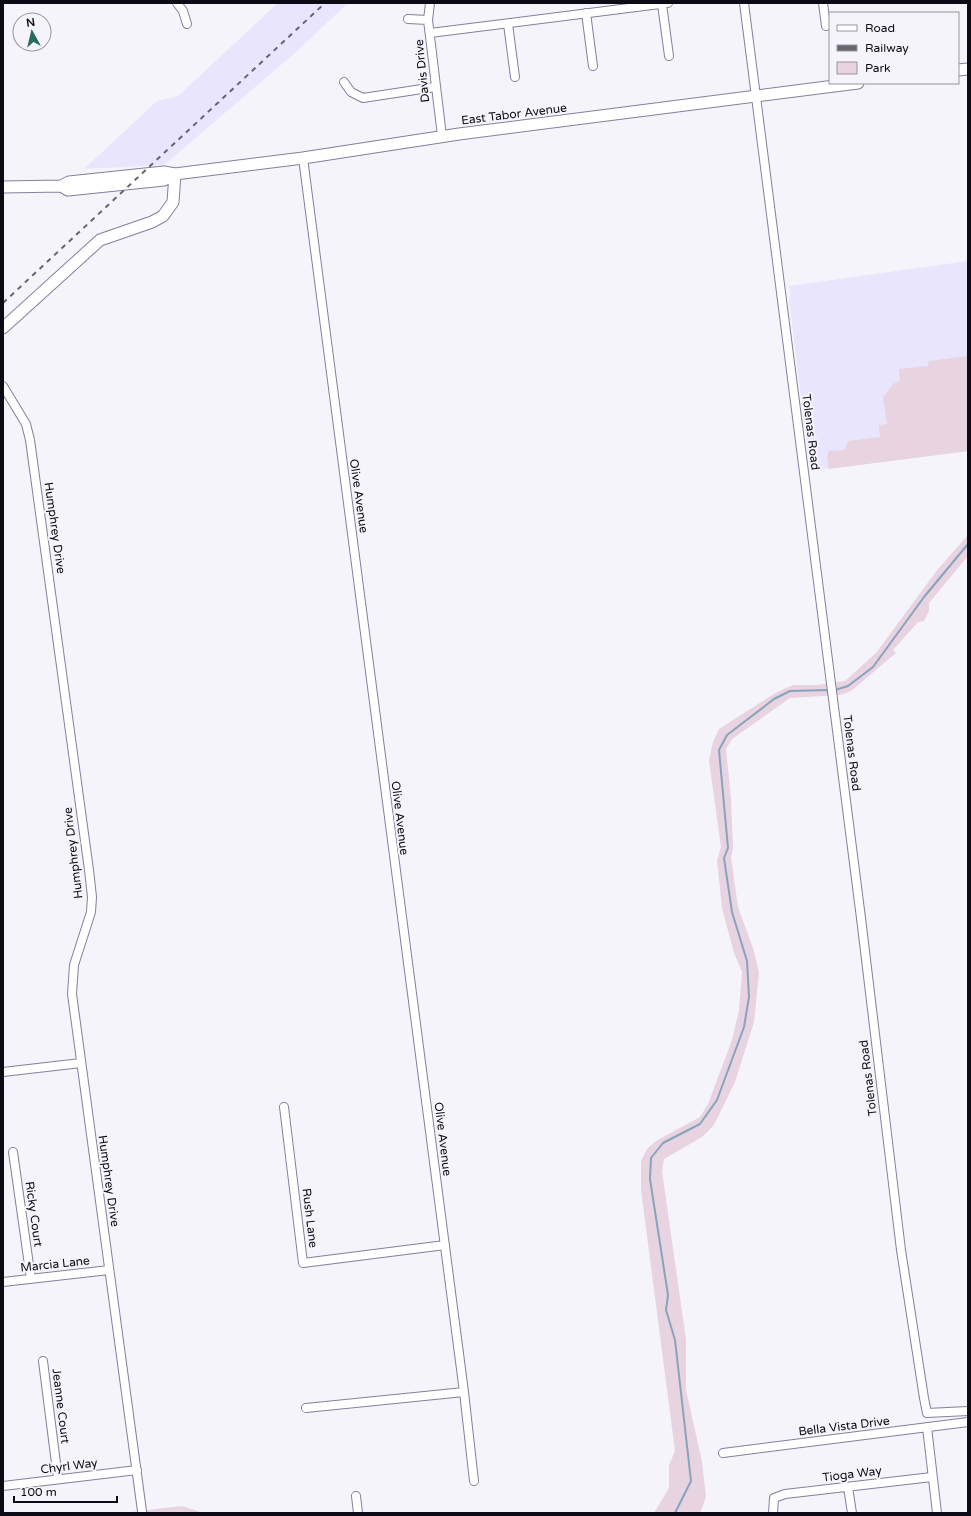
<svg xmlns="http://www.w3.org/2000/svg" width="971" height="1516" viewBox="0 0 971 1516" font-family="'Varela Round',sans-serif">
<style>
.built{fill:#e8e5fd}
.green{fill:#e8d3e1}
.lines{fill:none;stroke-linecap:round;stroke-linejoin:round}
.stream{stroke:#88a3bc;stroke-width:2}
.minor-casing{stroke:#847f9c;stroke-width:10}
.major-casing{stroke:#847f9c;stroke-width:13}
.minor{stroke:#fff;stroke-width:8}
.major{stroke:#fff;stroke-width:11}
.rail{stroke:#66656e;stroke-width:2;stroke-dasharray:5 5;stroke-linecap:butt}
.labels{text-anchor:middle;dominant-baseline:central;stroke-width:4;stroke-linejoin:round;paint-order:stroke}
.street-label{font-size:12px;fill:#0c0a14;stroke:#f5f4fb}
</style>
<rect width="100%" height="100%" fill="#f5f4fb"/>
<path class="built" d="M278,3h70l-52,49 -132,113 -80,4 73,-68 21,-5z
M968,261v190l-158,20 -21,-173 2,-3 -2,-9z"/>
<path class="green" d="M968,356v95l-139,18 -2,-11 2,-7 15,-1 4,-9 32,-4 -1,-12 8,-1 -4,-27 10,-13 7,-3 -1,-12 29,-3 1,-5z
M968,535v21l-39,47v8l-5,10 -6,1 -25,28 3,3 -45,38 -11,4 -50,3 -58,41 -6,10 5,50 2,50 -2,8 7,50 16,44 5,22 -5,49 -19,60 -21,43 -12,12 -38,22 -2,12 24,169v50l16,72 4,35 -6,16h-46l15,-25v-23l6,-14 -34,-261v-29l6,-12 9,-8 44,-24 8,-13 24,-64 7,-30 3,-38 -8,-19 -12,-45 -5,-48 4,-13 -12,-86 4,-19 6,-13 58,-37 16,-7h24l28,-4 31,-28 62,-84z
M182,1506l22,7h-81z"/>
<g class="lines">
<path class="stream" d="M835,690l13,-4 25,-19 51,-70 44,-53
M675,1513l16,-32 -16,-141 -9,-30 2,-15 -18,-116 1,-21 12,-15 37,-19 17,-24 27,-73 5,-30 -2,-36 -15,-49 -8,-54 4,-10 -9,-98 8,-15 47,-36 16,-8 39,-1"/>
<defs>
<path id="minor" d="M177,3l6,8 4,13
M430,3l-2,17 14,116
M744,3l117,915 40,332 23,148 3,15 41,-2
M823,3l3,23
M662,4l7,52
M586,13l7,53
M408,19l20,1
M508,24l7,53
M430,33l238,-30
M344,82l7,10 12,6 72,-11
M303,158l161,1234 10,89
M3,386l23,38 4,16 59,430 3,27 -1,15 -17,53 -2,29 70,517
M3,1072l78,-9
M284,1107l19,156 142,-18
M13,1152l18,127
M3,1282l106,-12
M43,1361l15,118
M306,1408l158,-16
M927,1427l10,86
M723,1453l245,-31
M3,1486l134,-16
M848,1487l4,26
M356,1496l2,17
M773,1513l1,-15 11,-4 147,-17"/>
<path id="major" d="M958,70l10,-1
M61,186l7,4 96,-10 11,-6 128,-16 156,-24 399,-51
M3,187l58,-1 8,-4 95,-10 11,2
M3,328l97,-88 52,-18 11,-6 10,-14 2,-28"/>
</defs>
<use href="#minor" class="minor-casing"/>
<use href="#major" class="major-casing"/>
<use href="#minor" class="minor"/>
<use href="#major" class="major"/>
<path class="rail" d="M3,303l322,-300"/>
</g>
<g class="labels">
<g class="street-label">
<text transform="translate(422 71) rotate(-96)">Davis Drive</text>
<text transform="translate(514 114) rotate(-7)">East Tabor Avenue</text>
<text transform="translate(811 432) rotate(83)">Tolenas Road</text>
<text transform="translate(359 496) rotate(82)">Olive Avenue</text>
<text transform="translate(55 528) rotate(82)">Humphrey Drive</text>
<text transform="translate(852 753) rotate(83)">Tolenas Road</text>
<text transform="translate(400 818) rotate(83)">Olive Avenue</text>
<text transform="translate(73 853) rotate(-97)">Humphrey Drive</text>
<text transform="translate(868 1078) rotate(-97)">Tolenas Road</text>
<text transform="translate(443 1139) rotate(83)">Olive Avenue</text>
<text transform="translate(109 1181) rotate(82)">Humphrey Drive</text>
<text transform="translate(34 1214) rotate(82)">Ricky Court</text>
<text transform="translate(310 1218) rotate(83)">Rush Lane</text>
<text transform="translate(55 1264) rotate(-6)">Marcia Lane</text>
<text transform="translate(61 1406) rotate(83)">Jeanne Court</text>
<text transform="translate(844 1426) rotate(-7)">Bella Vista Drive</text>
<text transform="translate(69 1466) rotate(-7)">Chyrl Way</text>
<text transform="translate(852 1474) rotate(-7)">Tioga Way</text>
</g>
</g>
<rect width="971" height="1516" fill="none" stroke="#0c0a14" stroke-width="8"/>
<rect x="829" y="12" width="130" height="72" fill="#f5f4fb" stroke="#98969f"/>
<rect x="837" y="25" width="20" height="6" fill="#ffffff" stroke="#98969f"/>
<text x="865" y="32" font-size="12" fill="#0c0a14">Road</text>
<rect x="837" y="45" width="20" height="6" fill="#66656e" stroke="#98969f"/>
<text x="865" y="52" font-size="12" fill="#0c0a14">Railway</text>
<rect x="837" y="62" width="20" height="12" fill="#e8d3e1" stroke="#98969f"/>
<text x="865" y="72" font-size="12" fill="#0c0a14">Park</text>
<g transform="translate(32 32) rotate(352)"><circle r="19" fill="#f5f4fb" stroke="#98969f"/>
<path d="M0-3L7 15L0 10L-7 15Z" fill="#276c5e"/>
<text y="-6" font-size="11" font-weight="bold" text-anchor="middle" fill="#0c0a14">N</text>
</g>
<path d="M14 1496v6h103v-6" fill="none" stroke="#0c0a14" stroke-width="2"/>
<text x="20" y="1496" font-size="12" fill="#0c0a14" stroke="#f5f4fb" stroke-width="3" paint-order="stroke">100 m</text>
</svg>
